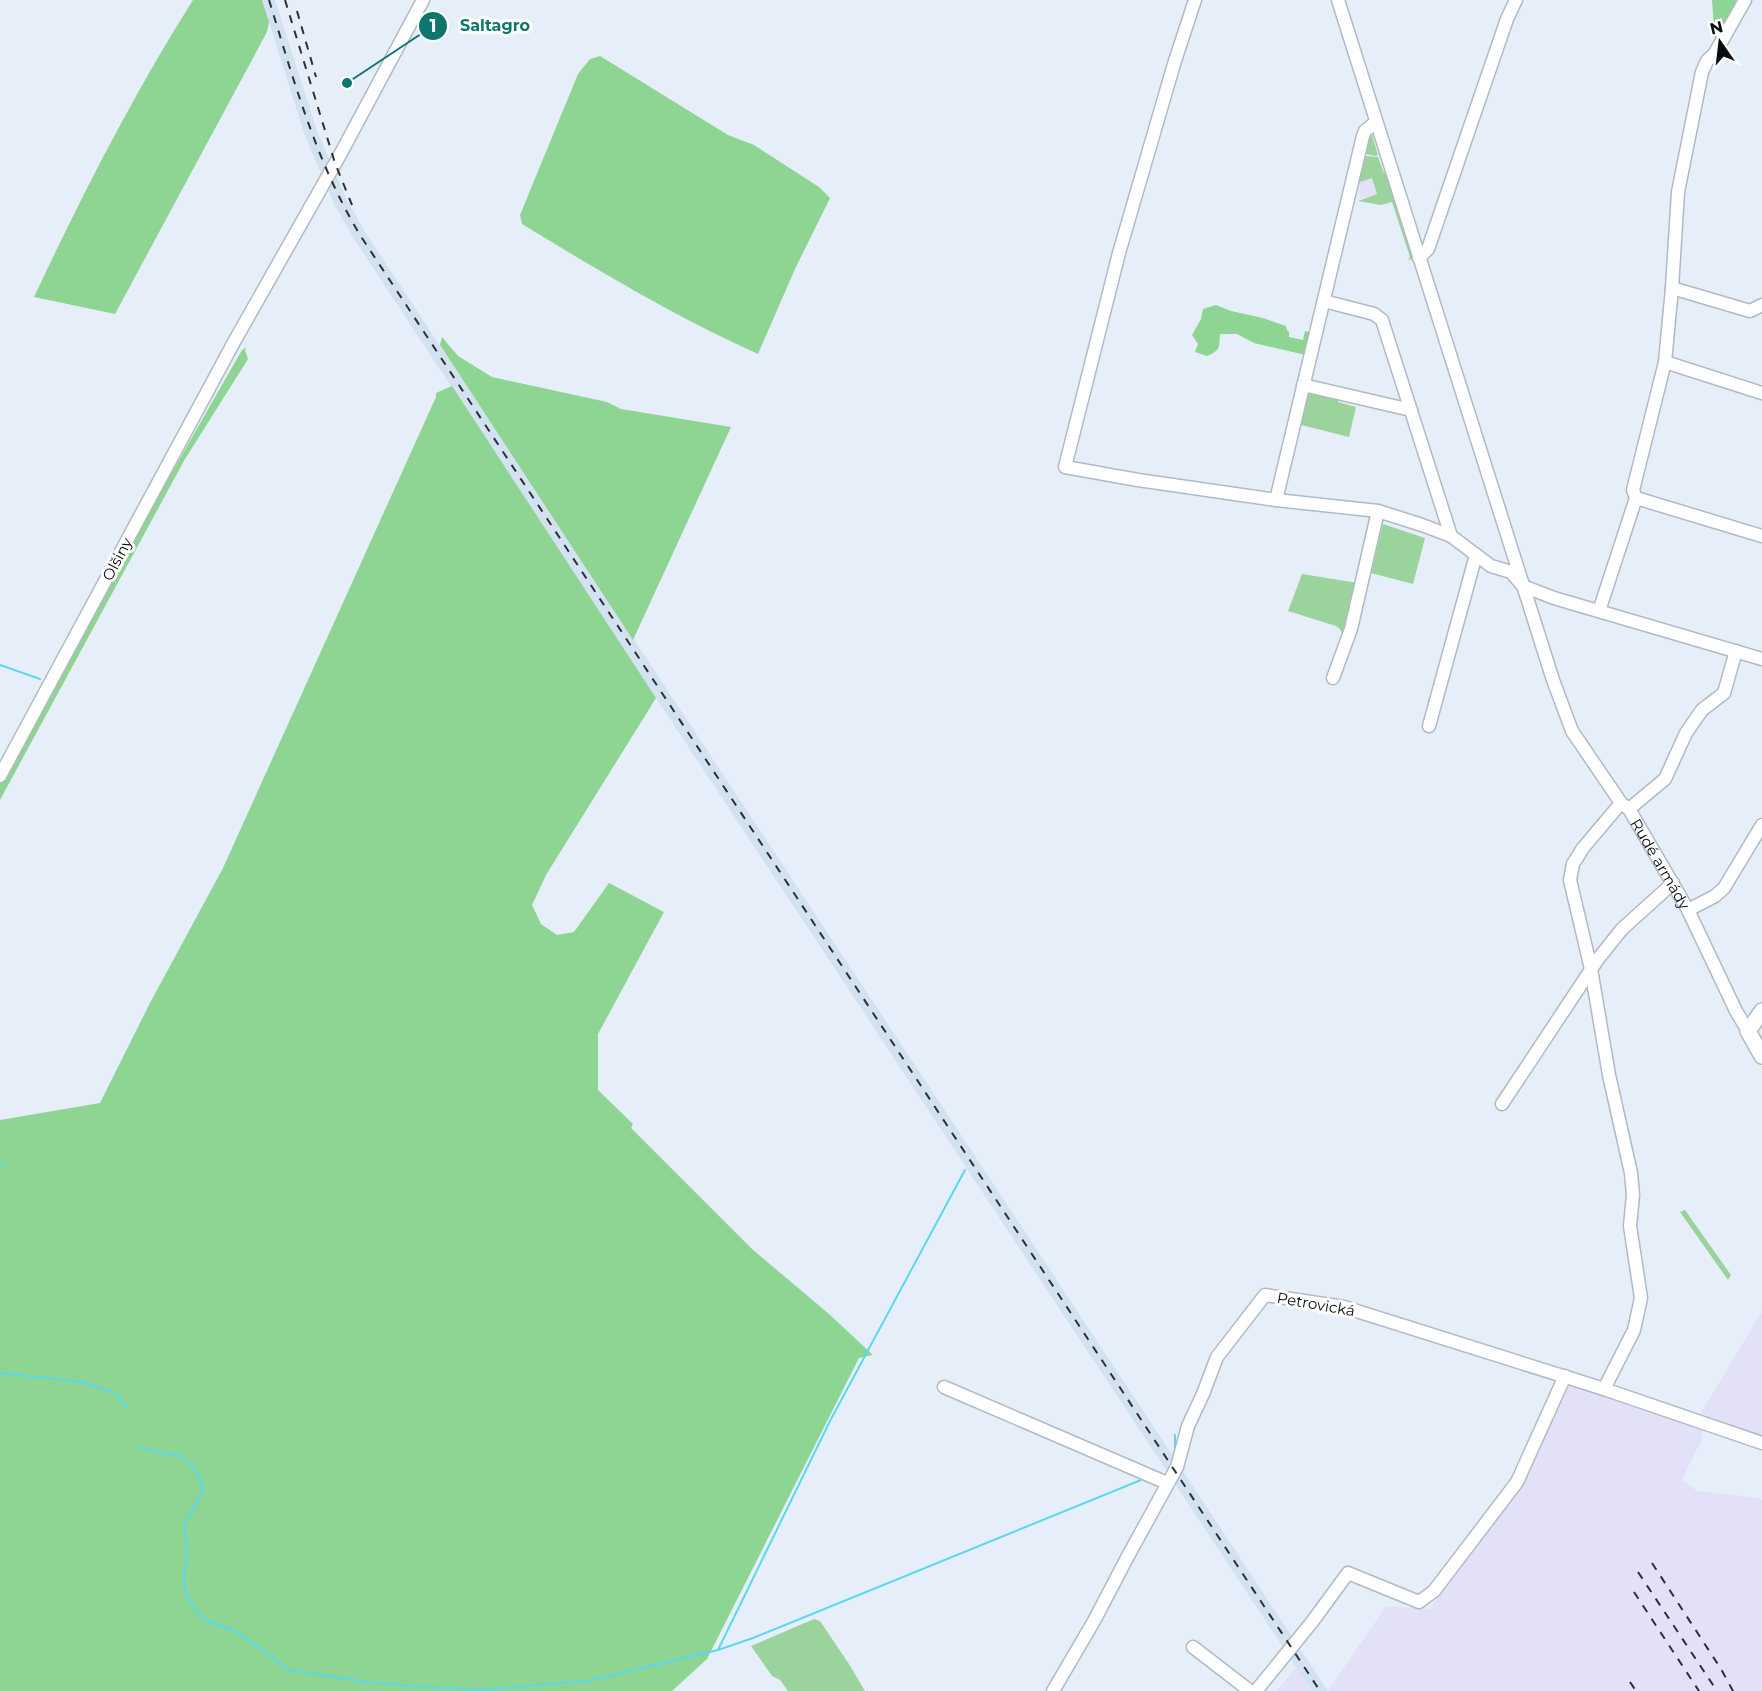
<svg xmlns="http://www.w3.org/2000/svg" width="1762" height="1691" viewBox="0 0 1762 1691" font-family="Montserrat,sans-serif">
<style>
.industrial{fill:#e3e1f7}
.built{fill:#d3e2f0}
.green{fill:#9ad39c}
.forest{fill:#8ed492}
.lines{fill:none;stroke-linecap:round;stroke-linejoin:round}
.stream{stroke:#59d9f0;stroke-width:2}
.minor-casing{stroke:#b1bac3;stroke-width:15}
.major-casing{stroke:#b1bac3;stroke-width:18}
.minor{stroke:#fff;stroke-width:12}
.major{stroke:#fff;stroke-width:15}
.rail{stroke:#2c3034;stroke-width:2;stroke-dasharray:8 8;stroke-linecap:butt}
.labels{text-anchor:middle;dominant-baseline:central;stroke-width:6;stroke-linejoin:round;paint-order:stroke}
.street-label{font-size:15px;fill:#090c0f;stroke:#fff}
.leader{fill:none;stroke:#0f766e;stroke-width:2}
.callout-dot{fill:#0f766e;stroke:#fff;stroke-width:2}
.mark-label{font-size:18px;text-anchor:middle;font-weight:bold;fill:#fff}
.callout-label{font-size:16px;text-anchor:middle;font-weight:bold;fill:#0f766e;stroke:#fff;stroke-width:6;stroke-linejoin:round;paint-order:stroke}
</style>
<rect width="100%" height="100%" fill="#e6eff9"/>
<path class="industrial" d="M1372,178l5,16 -17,5 -3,-16z
M1762,1311v125l-61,-23z
M1567,1386l82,22 55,17 -3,16 -19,39 15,11 63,7 2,3v190h-434l58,-85 43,3 92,-124z
M1296,1667l16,24h-35z"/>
<path class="built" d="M262,0h13l42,131 29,67 19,34 963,1459h-16l-656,-993 -302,-459 -20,-35 -29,-68z"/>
<path class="green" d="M1370,135h2l6,20 -3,1 -13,-3z
M1366,156l12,1 6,16h2l27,86 -5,1 2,-3 -18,-55 -11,3 -23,-4 19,-7 -5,-16 -15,5 1,4h-4l2,-11h4z
M1307,391l31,6v5l18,5 -7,30 -52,-13z
M1383,524l42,14 -12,46 -42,-11z
M1302,574l56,9 -15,53 -3,-7 -4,-3 -48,-15z
M1685,1210l46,65 -3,5 -48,-68z
M814,1619l6,2 29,43 16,27h-77l-8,-11 -8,-4 -21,-30z"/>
<path class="forest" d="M193,0h69l7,22 -2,10 -152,282 -81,-17c48,-102 99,-202 159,-297z
M1712,0h24l2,17 -23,24z
M600,56l128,79 26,10 65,42 11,11 -35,71 -37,85c-82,-37 -159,-83 -236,-130l-2,-9 58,-141 12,-15z
M1216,305l15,6 32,7 23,8 1,4 2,2v5l14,3 2,-9 6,2 -5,22 -52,-12 -17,-9h-17c-1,14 1,16 -13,22l-12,-4 3,-8 -6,-9 9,-16 2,-10z
M442,337l16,19 34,21 115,25 14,7 110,18 -98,213 -193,-295z
M247,347l-2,3 3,9 -63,100 -185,341v-27l242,-423z
M452,386l204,312 -110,177 -14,30 9,19 16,11 17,-3 35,-49 55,29 -66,122v56l35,34 -2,4 121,121 77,65 44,41 -14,3 -152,301 -35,32h-672v-571l100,-17 50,-100 73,-135 213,-471v-4z"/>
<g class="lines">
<path class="stream" d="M0,665l40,14
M0,1164l5,-1
M0,1373l83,9 33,11 12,16
M140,1448l40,8 14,12 7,12 2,12 -19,32 3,29 -3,28 2,13 16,24 37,15 50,37 84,13 105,7 109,-9 131,-31 35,-12 388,-158
M1175,1453v-18
M718,1650l112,-229 135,-251"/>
<defs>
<g id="minor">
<path d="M1195,0l-21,64 -55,189 -54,214 73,13 138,20 102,11 44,14 29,11 40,30 20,6 12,14 31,12 208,61"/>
<path id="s1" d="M1338,0l215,680 19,51 49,72 8,6 59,101 48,101 12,20"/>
<path d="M1419,258l9,-9 79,-230 9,-19"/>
<path d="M1672,288l78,23 12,-6"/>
<path d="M1324,301l50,13 8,6 69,216"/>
<path d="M1665,362l97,31"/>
<path d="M1303,385l108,25"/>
<path d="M1636,498l126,38"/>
<path d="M1276,500l87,-364 2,-5 11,-9"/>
<path d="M1599,611l37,-113 -3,-8 32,-128 7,-74 6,-96 24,-120 5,-11 8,-8 30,-53"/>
<path d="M1333,678l18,-49 27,-118"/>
<path d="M1429,726l47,-171"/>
<path d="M0,776l234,-434 107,-189 82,-153"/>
<path d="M1629,809l36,-30 21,-46 16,-23 22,-17 12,-42"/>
<path d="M1688,910l27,-14 9,-8 38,-63"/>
<path d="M1502,1104l96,-145 24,-30 51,-46"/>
<path d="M944,1387l223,96"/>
<path d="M1604,1389l30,-59 7,-32 -11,-72 3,-31 -2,-22 -22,-98 -18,-106 -21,-89 3,-16 10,-16 38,-45"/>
<path d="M1193,1647l57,44"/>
<path d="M1053,1691l41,-70 34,-65 49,-89 11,-41 15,-32 14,-37 48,-62 79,12 260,82 158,54"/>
<path d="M1256,1691l56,-69 36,-49 71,29 15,-11 83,-109 48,-106"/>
</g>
<path id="major" d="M1762,1011l-14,20 14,25"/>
</defs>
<use href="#minor" class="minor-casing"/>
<use href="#major" class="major-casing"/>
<use href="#minor" class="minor"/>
<use href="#major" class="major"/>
<path class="rail" d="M269,0c25,81 47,162 91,235l960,1456
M285,0l50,163 17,42
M297,11l19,66
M1652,1563l69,106 12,22
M1638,1572l79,119
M1634,1592l65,99
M1630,1682l6,9"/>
</g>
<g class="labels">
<g class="street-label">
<text transform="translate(117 559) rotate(-62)">Olšiny</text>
<text stroke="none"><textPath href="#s1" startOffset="928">Rudé armády</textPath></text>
<text transform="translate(1316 1304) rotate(10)">Petrovická</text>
</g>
</g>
<path class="leader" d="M347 83L433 26"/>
<g class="callout-dot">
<circle cx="347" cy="83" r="6"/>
<circle cx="433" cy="26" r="15"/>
</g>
<g class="mark-label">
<text x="433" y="32">1</text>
</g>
<g class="callout-label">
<text x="495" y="31">Saltagro</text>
</g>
<g transform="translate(1720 42) rotate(346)" stroke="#ffffff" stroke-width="4.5" paint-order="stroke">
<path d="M0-4.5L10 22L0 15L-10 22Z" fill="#090c0f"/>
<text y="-9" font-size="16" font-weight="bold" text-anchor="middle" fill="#090c0f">N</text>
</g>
</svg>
